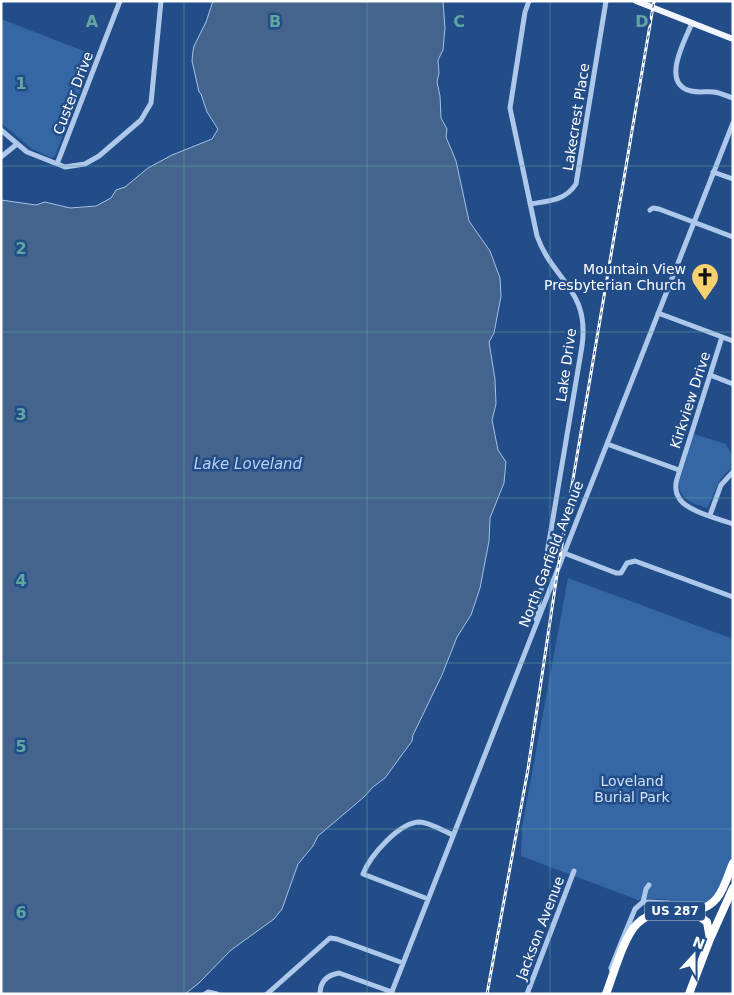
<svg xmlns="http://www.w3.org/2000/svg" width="734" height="995" viewBox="0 0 734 995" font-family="'DejaVu Sans',sans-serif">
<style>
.green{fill:#3567a5}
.water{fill:#44648e;stroke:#a1c2eb}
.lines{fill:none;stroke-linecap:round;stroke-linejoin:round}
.minor{stroke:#adc8ea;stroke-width:5}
.major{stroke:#f1f6fe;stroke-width:6}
.highway{stroke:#fff;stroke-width:8}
.rail-casing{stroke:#fff;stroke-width:3}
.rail{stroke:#224d88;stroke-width:1;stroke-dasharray:4;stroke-linecap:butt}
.grid{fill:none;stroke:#63a6a1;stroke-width:1;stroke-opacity:0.55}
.labels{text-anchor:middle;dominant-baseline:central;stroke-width:5;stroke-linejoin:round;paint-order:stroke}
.shield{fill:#224d88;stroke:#bdcadb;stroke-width:1}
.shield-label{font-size:12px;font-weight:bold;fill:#fff}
.street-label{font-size:14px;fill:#fff;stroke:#224d88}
.poi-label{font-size:14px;fill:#fff;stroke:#224d88;text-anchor:end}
.park-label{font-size:14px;fill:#d1e2f8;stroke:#224d88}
.water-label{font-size:15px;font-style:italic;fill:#b8d2f1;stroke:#224d88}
.grid-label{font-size:16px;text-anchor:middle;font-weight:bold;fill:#63a6a1;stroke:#224d88;stroke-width:5;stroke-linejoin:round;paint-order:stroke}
</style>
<rect width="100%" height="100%" fill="#224d88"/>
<path class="green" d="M1,19l93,36 -39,101 -3,2 -20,-9 -31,-26z
M694,434l32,10 7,13v10c-19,14 -16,25 -26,41 -14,-5 -28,-8 -28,-25z
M568,578l165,61v217l-14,36 -9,10 -14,4 -11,1 -11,-6 -10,-2 -26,1 -117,-44 1,-29z"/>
<path class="water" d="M213,1h230l2,27 -2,22 -5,10 1,13 -2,9 3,14 1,22 6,11 -1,8 10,24 13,60 21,30 10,27 1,18 -7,37 -5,9 6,37 1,25 -4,16 6,30 8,12 -2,21 -14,35 -1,23 -9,47 -9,27 -14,22 -15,38 -29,60 -1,6 -27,37 -12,9 -9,10 -46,39 -5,10 -15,18 -16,45 -8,10 -43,31 -32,33 -14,11h-184v-794l35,5 9,-3 25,6 26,-2 15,-8 5,-8 9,-3 23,-19 24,-13 40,-16 6,-10 -11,-17 -6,-18 -2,-2 -7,-31 1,-10 1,-5 12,-24z"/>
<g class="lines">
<path class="minor" d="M529,1l-4,11 -15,96 27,128c16,45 53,53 45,110l-46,273
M692,23c-7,17 -32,61 -1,68 8,2 16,0 23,1 7,1 13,4 19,6
M1,130l26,22 38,15 20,-3 14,-8 42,-36 10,-17 10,-102
M1,157l16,-13
M57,164l63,-163
M713,172l20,7
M530,204c18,-3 35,-3 46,-20l30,-183
M650,210l3,-2 6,1 74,28
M658,313l75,28
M722,337l-45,142c-2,7 -2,13 2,19 7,13 40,21 54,26
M710,375l23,9
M607,444l72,26
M710,515l11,-30 12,-13
M564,553l52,20h5l6,-10 8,-2 98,36
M428,899l-65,-25c7,-18 36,-52 57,-52 11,1 23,9 33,13
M643,902l26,1 8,8
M613,974l-2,-6 10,-25 14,-34 8,-7 3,-13 3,-4
M205,994l3,-2 9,2
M267,994l63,-56 7,1 66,24
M320,994c0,-13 7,-19 19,-21l53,19
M391,994l342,-871
M527,994l47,-123"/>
<path class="major" d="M636,1l97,38"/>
<path class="highway" d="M689,912l10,4 8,6 3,17
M606,994c7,-18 18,-58 31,-70 26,-26 59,0 80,-26 8,-10 11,-24 16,-35
M689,994l21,-55 23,-51"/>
<defs>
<path id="rail" d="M487,994l41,-225 30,-201 96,-567"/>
</defs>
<use href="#rail" class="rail-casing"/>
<use href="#rail" class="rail"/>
</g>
<path class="grid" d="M184,1v993M367,1v993M550,1v993M1,166h732M1,332h732M1,498h732M1,663h732M1,829h732"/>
<defs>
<symbol id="church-pin" viewBox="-11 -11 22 30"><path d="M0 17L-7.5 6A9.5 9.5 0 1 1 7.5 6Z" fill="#f6d16e" stroke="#224d88"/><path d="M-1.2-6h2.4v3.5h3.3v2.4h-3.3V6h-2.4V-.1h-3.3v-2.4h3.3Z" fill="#111"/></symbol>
</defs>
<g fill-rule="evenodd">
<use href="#church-pin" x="689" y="261" width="32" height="43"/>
</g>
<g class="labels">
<rect class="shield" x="645" y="901.5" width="60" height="19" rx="4"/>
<g class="shield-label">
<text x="675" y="911">US 287</text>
</g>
<g class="street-label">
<text transform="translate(73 93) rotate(-69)">Custer Drive</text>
<text transform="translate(576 117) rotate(-81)">Lakecrest Place</text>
<text transform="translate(566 365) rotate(-82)">Lake Drive</text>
<text transform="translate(690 400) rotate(-72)">Kirkview Drive</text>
<text transform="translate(551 554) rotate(-69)">North Garfield Avenue</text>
<text transform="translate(540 928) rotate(-69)">Jackson Avenue</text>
</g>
<g class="poi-label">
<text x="686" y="269">Mountain View<tspan x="686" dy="16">Presbyterian Church</tspan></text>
</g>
<g class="park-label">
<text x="632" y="781">Loveland<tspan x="632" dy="16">Burial Park</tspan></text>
</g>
<g class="water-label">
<text x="248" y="464">Lake Loveland</text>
</g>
</g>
<g class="grid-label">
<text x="92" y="27">A</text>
<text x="275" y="27">B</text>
<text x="459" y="27">C</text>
<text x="642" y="27">D</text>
<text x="21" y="89">1</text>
<text x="21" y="254">2</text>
<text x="21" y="420">3</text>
<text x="21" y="586">4</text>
<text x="21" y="752">5</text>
<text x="21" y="918">6</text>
</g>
<rect width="734" height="995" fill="none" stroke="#ffffff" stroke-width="5"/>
<g transform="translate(694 955) rotate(21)" stroke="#224d88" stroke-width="4" paint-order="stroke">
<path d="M0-4L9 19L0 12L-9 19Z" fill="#ffffff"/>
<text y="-8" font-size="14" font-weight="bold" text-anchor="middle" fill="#ffffff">N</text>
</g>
</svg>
